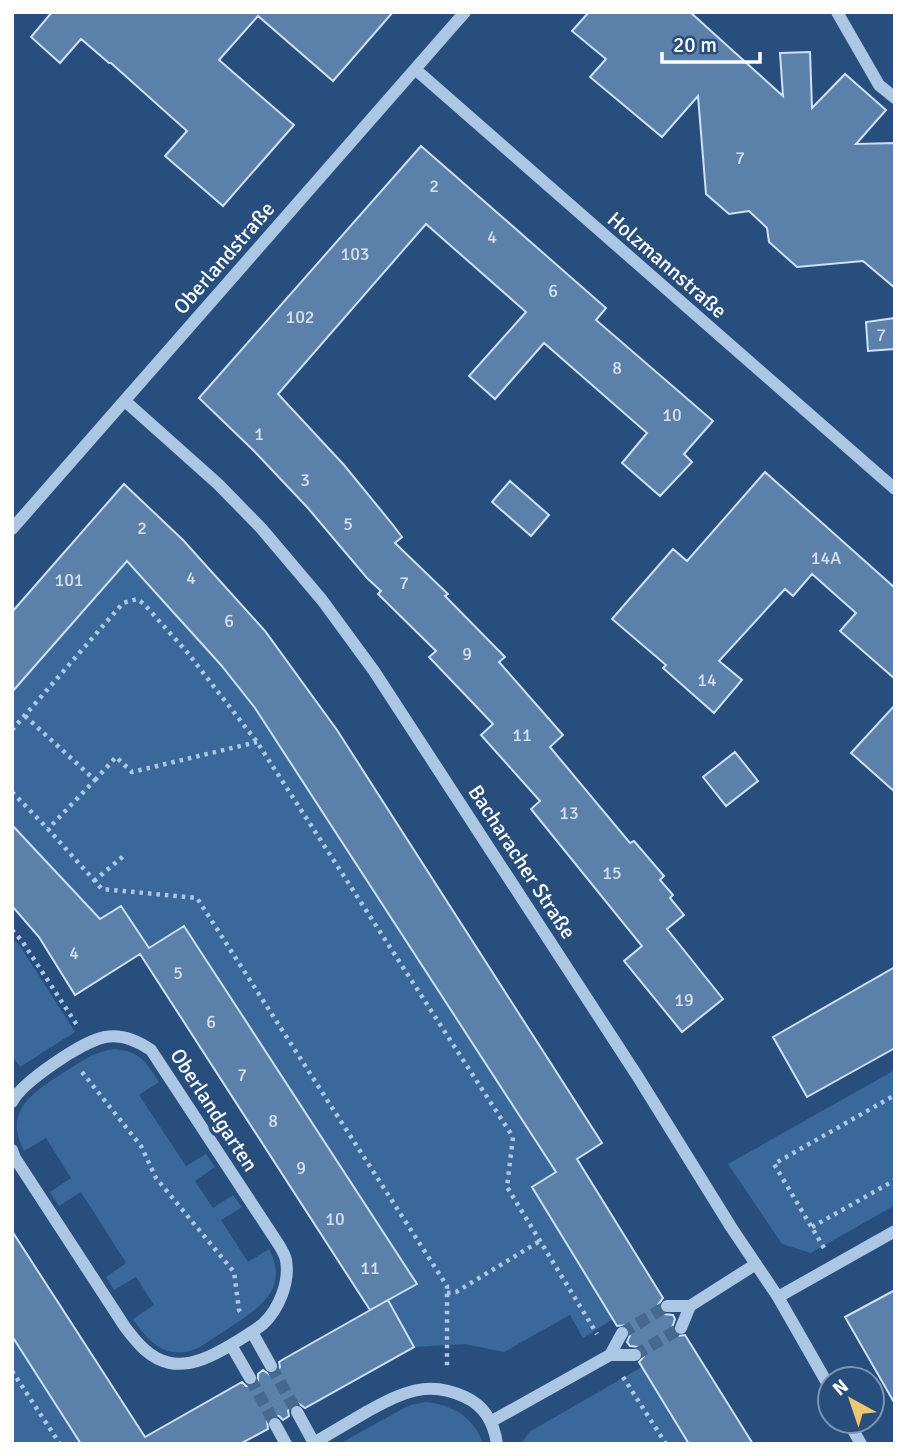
<svg xmlns="http://www.w3.org/2000/svg" width="907" height="1456" viewBox="0 0 907 1456" font-family="Signika,sans-serif">
<style>
.green{fill:#3a689a}
.building{fill:#5b81ab;stroke:#cee0f4;stroke-width:2}
.lines{fill:none;stroke-linecap:round;stroke-linejoin:round}
.minor-tunnel{stroke:#476990;stroke-width:12;stroke-dasharray:12 6;stroke-linecap:butt}
.path{stroke:#acc7e4;stroke-width:4.5;stroke-dasharray:3.5 5;stroke-linecap:butt}
.minor{stroke:#acc7e4;stroke-width:12}
.labels{text-anchor:middle;dominant-baseline:central;stroke-width:7;stroke-linejoin:round;paint-order:stroke}
.number-label{font-size:18px;fill:#d6e0ea}
.street-label{font-size:21px;fill:#fff;stroke:#274e7c}
</style>
<rect width="100%" height="100%" fill="#274e7c"/>
<path class="green" d="M129,559l92,106 34,43 301,464 -24,15 81,132 -30,19 -13,-23 -66,37 -39,-8 -51,3 -26,-47 29,-17 -232,-357 -36,22 -28,-42 -26,16 -14,-19 2,-3 -71,-74v-134z
M12,937l8,9 55,86 -55,35 -8,-11z
M115,1049c26,3 30,12 44,33l-20,13 47,71 20,-12 9,13 -20,14 18,27 20,-13 9,12 -21,13 27,42 21,-13c19,36 -4,55 -31,73 -13,8 -25,17 -38,25 -32,15 -50,-3 -67,-28l21,-14 -18,-28 -22,13 -8,-13 20,-14 -45,-71 -22,14 -9,-14 21,-14 -25,-40 -22,13c-22,-41 11,-60 42,-80 16,-10 29,-20 49,-22z
M895,1070v135l-84,48 -29,-9 -54,-80z
M12,1336l70,108h-70z
M642,1367l47,77h-168l8,-12z
M426,1402c27,3 48,15 57,42l-142,-1 63,-35 7,-3z"/>
<path class="building" d="M52,12h341l-60,69 -75,-65 -39,44 75,65 -71,81 -58,-50 22,-25 -76,-68h-2l-28,-24 -21,24 -29,-26z
M589,12h101l93,84 -3,-43 30,-1 2,56 33,-34 41,36 -30,34 39,-1v145l-32,-27 -66,6 -28,-25 -2,-14 -18,-17 -20,3 -23,-20 -8,-98 -36,41 -72,-60 16,-18 -34,-28z
M421,146l185,162 -10,12 117,101 -29,33 8,8 -32,34 -38,-33 25,-30 -103,-90 -49,56 -26,-23 57,-64 -100,-88 -148,170 66,71 49,60 9,12 -7,6 53,51 -3,2 60,61 -6,5 64,73 -13,12 80,96 4,-2 30,35 -4,4 13,15 -3,3 14,17 -17,14 56,70 -41,33 -58,-71 18,-15 -111,-137 9,-8 -59,-66 12,-11 -64,-67 7,-6 -58,-57 3,-3 -14,-13 -60,-71 -53,-56 -55,-53z
M895,318v31l-27,2 -2,-29z
M765,472l130,116v91l-55,-48 16,-18 -44,-39 -19,22 -8,-7 -66,72 23,19 -28,33 -51,-45 3,-3 -54,-46 61,-70 14,12z
M510,481l39,34 -18,21 -39,-34z
M124,484l59,56 82,91 72,99 265,413 -25,16 86,139 -5,7 2,6 3,3 10,1 2,4 -3,9 2,5 4,3 7,-1 68,109h-64l-50,-82 5,-6 -2,-6 -3,-3 -9,-1 -3,-4 4,-9 -1,-4 -4,-4 -9,1 -85,-139 24,-15 -301,-464 -34,-43 -94,-104 -115,131v-80z
M895,705v87l-44,-39z
M735,752l23,29 -32,25 -23,-29z
M12,825l88,94 21,-13 28,42 35,-22 233,358 -47,26 -230,-356 -65,41 -36,-58 -27,-31z
M895,967v81l-88,49 -34,-60z
M12,1231l133,206 97,-55 4,4h8l4,-4v-8l5,-4 7,5 6,-2 4,-6 -1,-5 3,-2 106,-60 26,47 -109,61 -7,-5 -6,2 -4,6 1,5 -6,4 -4,-4h-8l-4,4 1,9 -28,15h-159l-69,-108z
M895,1290v114l-50,-87z"/>
<g class="lines">
<path class="minor-tunnel" d="M622,1333l45,-27
M635,1355l46,-27
M271,1366l26,46
M250,1378l25,46"/>
<path class="path" d="M25,716l70,64 -47,49
M12,730l111,-127 14,-4 7,5 43,48 70,90 256,395 -6,50 90,147
M95,780l21,-23 16,15 125,-30
M12,792l36,37 54,60 95,9 250,388v81
M94,881l32,-27
M12,930l10,11 55,84
M82,1072l59,74 15,32 78,94 5,38 3,4
M812,1227l83,-47
M824,1248l-50,-84 121,-69
M447,1293l9,-1 84,-51
M12,1371l48,73
M623,1377l43,67"/>
<path class="minor" d="M837,12l42,73 16,13
M415,69l480,420
M125,401l93,83 43,44 61,72 52,71 264,406 93,150 47,70 52,91
M12,529l453,-517
M12,1102c10,-20 71,-61 93,-65 16,-3 33,4 46,13l128,195c3,5 6,10 7,15 4,22 -7,49 -23,64 -10,8 -21,14 -32,21 -17,10 -39,22 -61,18 -20,-4 -33,-20 -45,-36l-110,-169 -3,-8
M778,1297l117,-66
M667,1306h23l66,-42
M681,1328l9,-22
M252,1332l19,34
M231,1345l19,33
M610,1355l12,-22
M297,1412l17,31
M492,1421l118,-66h25
M848,1421l13,23
M275,1424l11,20
M312,1444c19,-11 37,-22 56,-33 34,-18 59,-32 97,-14 20,9 29,26 32,47"/>
</g>
<g class="labels">
<g class="number-label">
<text x="740" y="158">7</text>
<text x="434" y="186">2</text>
<text x="492" y="237">4</text>
<text x="355" y="254">103</text>
<text x="553" y="291">6</text>
<text x="300" y="317">102</text>
<text x="881" y="335">7</text>
<text x="617" y="368">8</text>
<text x="672" y="415">10</text>
<text x="259" y="434">1</text>
<text x="305" y="480">3</text>
<text x="348" y="524">5</text>
<text x="142" y="528">2</text>
<text x="826" y="558">14A</text>
<text x="191" y="578">4</text>
<text x="69" y="580">101</text>
<text x="404" y="583">7</text>
<text x="229" y="621">6</text>
<text x="467" y="654">9</text>
<text x="707" y="680">14</text>
<text x="522" y="735">11</text>
<text x="569" y="813">13</text>
<text x="612" y="873">15</text>
<text x="74" y="953">4</text>
<text x="178" y="973">5</text>
<text x="684" y="1000">19</text>
<text x="211" y="1022">6</text>
<text x="242" y="1075">7</text>
<text x="273" y="1121">8</text>
<text x="301" y="1168">9</text>
<text x="335" y="1219">10</text>
<text x="370" y="1268">11</text>
</g>
<g class="street-label">
<text transform="translate(224 258) rotate(-49)">Oberlandstraße</text>
<text transform="translate(667 265) rotate(41)">Holzmannstraße</text>
<text transform="translate(522 862) rotate(57)">Bacharacher Straße</text>
<text transform="translate(214 1110) rotate(57)">Oberlandgarten</text>
</g>
</g>
<rect width="907" height="1456" fill="none" stroke="#ffffff" stroke-width="28"/>
<g transform="translate(851 1400) rotate(320)"><circle r="33" fill="#274e7c" stroke="#7d95b0" stroke-width="2"/>
<path d="M0-5L12 26L0 18L-12 26Z" fill="#edc671"/>
<text y="-10" font-size="19" font-weight="bold" text-anchor="middle" fill="#ffffff">N</text>
</g>
<path d="M662 52v10h98v-10" fill="none" stroke="#ffffff" stroke-width="3.5"/>
<text x="673" y="52" font-size="21" fill="#ffffff" stroke="#274e7c" stroke-width="5" paint-order="stroke">20 m</text>
</svg>
